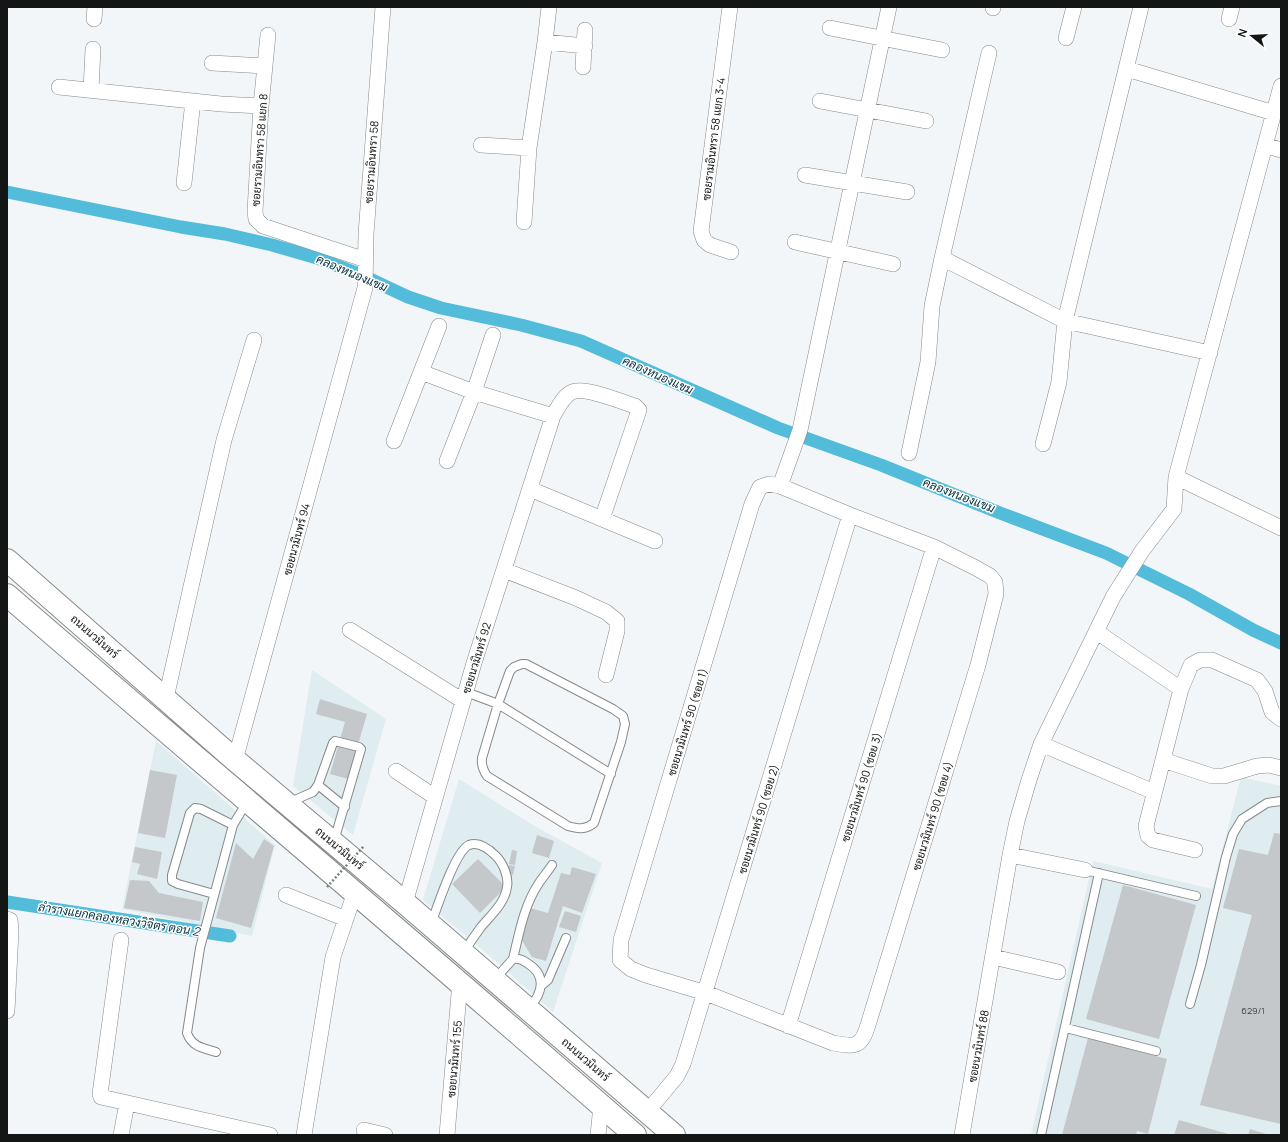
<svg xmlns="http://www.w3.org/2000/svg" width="1288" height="1142" viewBox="0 0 1288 1142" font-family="Manrope,Sarabun,sans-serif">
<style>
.built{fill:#dfecf0}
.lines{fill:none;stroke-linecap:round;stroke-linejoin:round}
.canal{stroke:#52bcda;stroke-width:13}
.building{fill:#c4c8ca}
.lane-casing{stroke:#868a8b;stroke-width:10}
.street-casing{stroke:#868a8b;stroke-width:16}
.secondary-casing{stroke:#868a8b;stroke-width:24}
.lane{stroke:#fff;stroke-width:8}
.street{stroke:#fff;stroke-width:15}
.secondary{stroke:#fff;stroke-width:22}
.path-bridge{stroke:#7d8081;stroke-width:2.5;stroke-dasharray:2 2;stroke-linecap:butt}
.labels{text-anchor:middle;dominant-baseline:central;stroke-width:3;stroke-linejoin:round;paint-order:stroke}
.number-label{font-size:9px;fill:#404243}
.street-label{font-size:11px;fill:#141616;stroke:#fff}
.water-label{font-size:12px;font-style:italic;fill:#00313d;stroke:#fff}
</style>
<rect width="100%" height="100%" fill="#f2f6f8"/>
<path class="built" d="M312,670l74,49 -33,116 -60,-49z
M156,741l119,104 -23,91 -130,-27z
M1241,777l40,9v349h-250l62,-274 119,28z
M459,779l74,46 69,38 -49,149 -62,-55 -68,-57z"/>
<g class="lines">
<path class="canal" d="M7,192l174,35 44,7 47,11 45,13 42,16 49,23 33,11 80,17 60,16 197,87 103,37 119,48 106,40 83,41 64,36 28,13
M7,902l223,34"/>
</g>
<path class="building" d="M320,699l47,15 -19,65 -18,-5 15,-52 -29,-8z
M150,770l27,5 -12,63 -27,-5z
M1274,833l7,1v290l-81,-19 52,-190 -29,-7 16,-59 29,6z
M537,835l17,6 -5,17 -17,-5z
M264,839l10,7 -23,82 -35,-10 20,-75 17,16z
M135,847l27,5 -5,27 -20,-5 3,-10 -8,-2z
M512,850l5,1 -2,14 -6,-1z
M478,859l28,28 -26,26 -28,-29z
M509,865l6,1 -2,9 -5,-2z
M572,867l24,7 -14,39 -19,-7 -17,55 -14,-4 -11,-18 9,-31 18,5 13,-40 9,2z
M130,880l19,1 10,12 44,9 -3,19 -76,-13z
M1123,885l73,20 -37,134 -73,-20z
M565,911l16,5 -5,16 -17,-5z
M1088,1038l79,21 -19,75 -11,-3 -1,4h-74z
M1179,1120l53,15h-58z
M1250,1129l19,6h-21z"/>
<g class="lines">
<defs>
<path id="lane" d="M522,664h4l87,45 10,7 2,8 -4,18 -27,81c-9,7 -16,6 -26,3l-81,-50c-4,-6 -6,-11 -5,-18l16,-54 12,-33 4,-4z
M466,692l32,12 113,70
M318,785l27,22
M288,803l25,-11 5,-7 15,-42 2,-2 24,6 2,2 -27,92
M1085,870l111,26
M214,894l-36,-10 -6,-3v-6l18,-62 5,-5 6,1 32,16
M431,924c6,-16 24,-73 38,-79 10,-4 20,4 27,11 7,7 13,21 11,31 -2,16 -16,28 -26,40 -6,8 -12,17 -17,25
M513,959c6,-25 11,-54 26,-76 4,-6 9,-12 13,-18
M495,979l18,-20c5,-1 10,1 14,4 20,12 16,30 2,45
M541,986l7,-6 18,-42
M1190,1004l11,-39 25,-108 7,-23 9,-15 25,-16 14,-2
M1066,1028l90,23
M216,1052c-13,-4 -24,-5 -29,-19l13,-85 33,-123 14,-23
M1041,1135l58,-262"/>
<path id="street" d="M730,7l-29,224 3,9 6,5 21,7
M993,8v-1
M94,19l1,-12
M1229,19l3,-12
M830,28l112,22
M268,35l-7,71 -6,105 1,8 7,7 103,34
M1066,38l8,-31
M545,42l40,4
M212,63l53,3
M583,67l2,-37
M1127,69l147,44
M59,87l162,17 40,2
M91,90l2,-41
M820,101l106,20
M481,145l48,3
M1265,145l16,5
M805,175l102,17
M184,183l9,-82
M524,222l5,-74 16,-106 4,-35
M795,242l98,22
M942,258l123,63 145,32
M421,372l53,20 79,24
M394,441l45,-115
M1043,444l16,-62 6,-61 76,-314
M909,453l19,-91 4,-56 10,-48 47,-205
M447,461l27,-69 19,-57
M1176,477l105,51
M769,484l11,2 70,29 84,32 42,21 14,8 5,6 1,12 -18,71 -110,360c-7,23 -13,22 -35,18l-127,-50 -60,-18 -15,-6 -11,-9 1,-20 131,-436 8,-17z
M780,486l20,-56 89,-423
M530,489l125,52
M504,570l72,28 30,14 11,9v10l-11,44
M350,630l113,71
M1097,632l84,57 10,-24 9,-5h12l45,20 8,11 7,21 9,7
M1181,689l-35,137 2,10 5,4 42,10
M166,698l58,-258 30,-100
M1041,744l113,48
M235,760l130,-472 1,-54 17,-227
M1163,760l49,16h12l33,-10 12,-1 12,3
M396,771l39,26
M1010,855l75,15
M286,895l60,24
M405,903l69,-240 79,-247c5,-8 10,-20 19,-24 12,-6 50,10 63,14l4,4 -37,109
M7,919l3,1 1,11 -4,80
M121,940l-21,154 1,3 169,38
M993,957l65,15
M788,1026l146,-479
M647,1112l30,-36 6,-12 167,-549
M364,1130l21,5
M121,1135l6,-32
M304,1135l29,-178 22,-65
M447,1135l13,-153
M598,1135l3,-29
M962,1135l48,-280 7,-34 12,-41 12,-36 72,-147 29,-46 32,-42 2,-32 105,-391"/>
<path id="secondary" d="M7,560l228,200 170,143 269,232
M7,595c209,180 420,358 628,540"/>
</defs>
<use href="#lane" class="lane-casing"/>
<use href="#street" class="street-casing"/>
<use href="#secondary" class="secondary-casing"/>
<use href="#lane" class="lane"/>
<use href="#street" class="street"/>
<use href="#secondary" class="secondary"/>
<path class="path-bridge" d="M327,887l37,-41"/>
</g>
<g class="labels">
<g class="number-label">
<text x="1253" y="1010">629/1</text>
</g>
<g class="street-label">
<text transform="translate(713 139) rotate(-83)">ซอยรามอินทรา 58 แยก 3-4</text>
<text transform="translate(259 150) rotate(-86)">ซอยรามอินทรา 58 แยก 8</text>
<text transform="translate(371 162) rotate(-86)">ซอยรามอินทรา 58</text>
<text transform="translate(296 539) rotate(-75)">ซอยนวมินทร์ 94</text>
<text transform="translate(95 636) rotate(41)">ถนนนวมินทร์</text>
<text transform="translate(476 658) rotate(-73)">ซอยนวมินทร์ 92</text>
<text transform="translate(687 722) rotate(-73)">ซอยนวมินทร์ 90 (ซอย 1)</text>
<text transform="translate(861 787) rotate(-73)">ซอยนวมินทร์ 90 (ซอย 3)</text>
<text transform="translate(932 816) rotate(-73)">ซอยนวมินทร์ 90 (ซอย 4)</text>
<text transform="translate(758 819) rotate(-73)">ซอยนวมินทร์ 90 (ซอย 2)</text>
<text transform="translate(340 848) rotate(40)">ถนนนวมินทร์</text>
<text transform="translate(978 1046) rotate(-80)">ซอยนวมินทร์ 88</text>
<text transform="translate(454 1059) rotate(-85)">ซอยนวมินทร์ 155</text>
<text transform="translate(586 1059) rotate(41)">ถนนนวมินทร์</text>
</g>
<g class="water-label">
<text transform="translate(352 273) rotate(23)">คลองหนองแขม</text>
<text transform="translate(658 375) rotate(24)">คลองหนองแขม</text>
<text transform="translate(959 495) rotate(21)">คลองหนองแขม</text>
<text transform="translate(119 919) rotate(9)">ลำรางแยกคลองหลวงวิจิตร ตอน 2</text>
</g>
</g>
<rect width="1288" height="1142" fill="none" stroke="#141616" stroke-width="16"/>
<g transform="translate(1252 36) rotate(288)" stroke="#ffffff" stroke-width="3" paint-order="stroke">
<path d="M0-3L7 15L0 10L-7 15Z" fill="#141616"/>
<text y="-6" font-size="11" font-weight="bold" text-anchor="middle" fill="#141616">N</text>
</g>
</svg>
